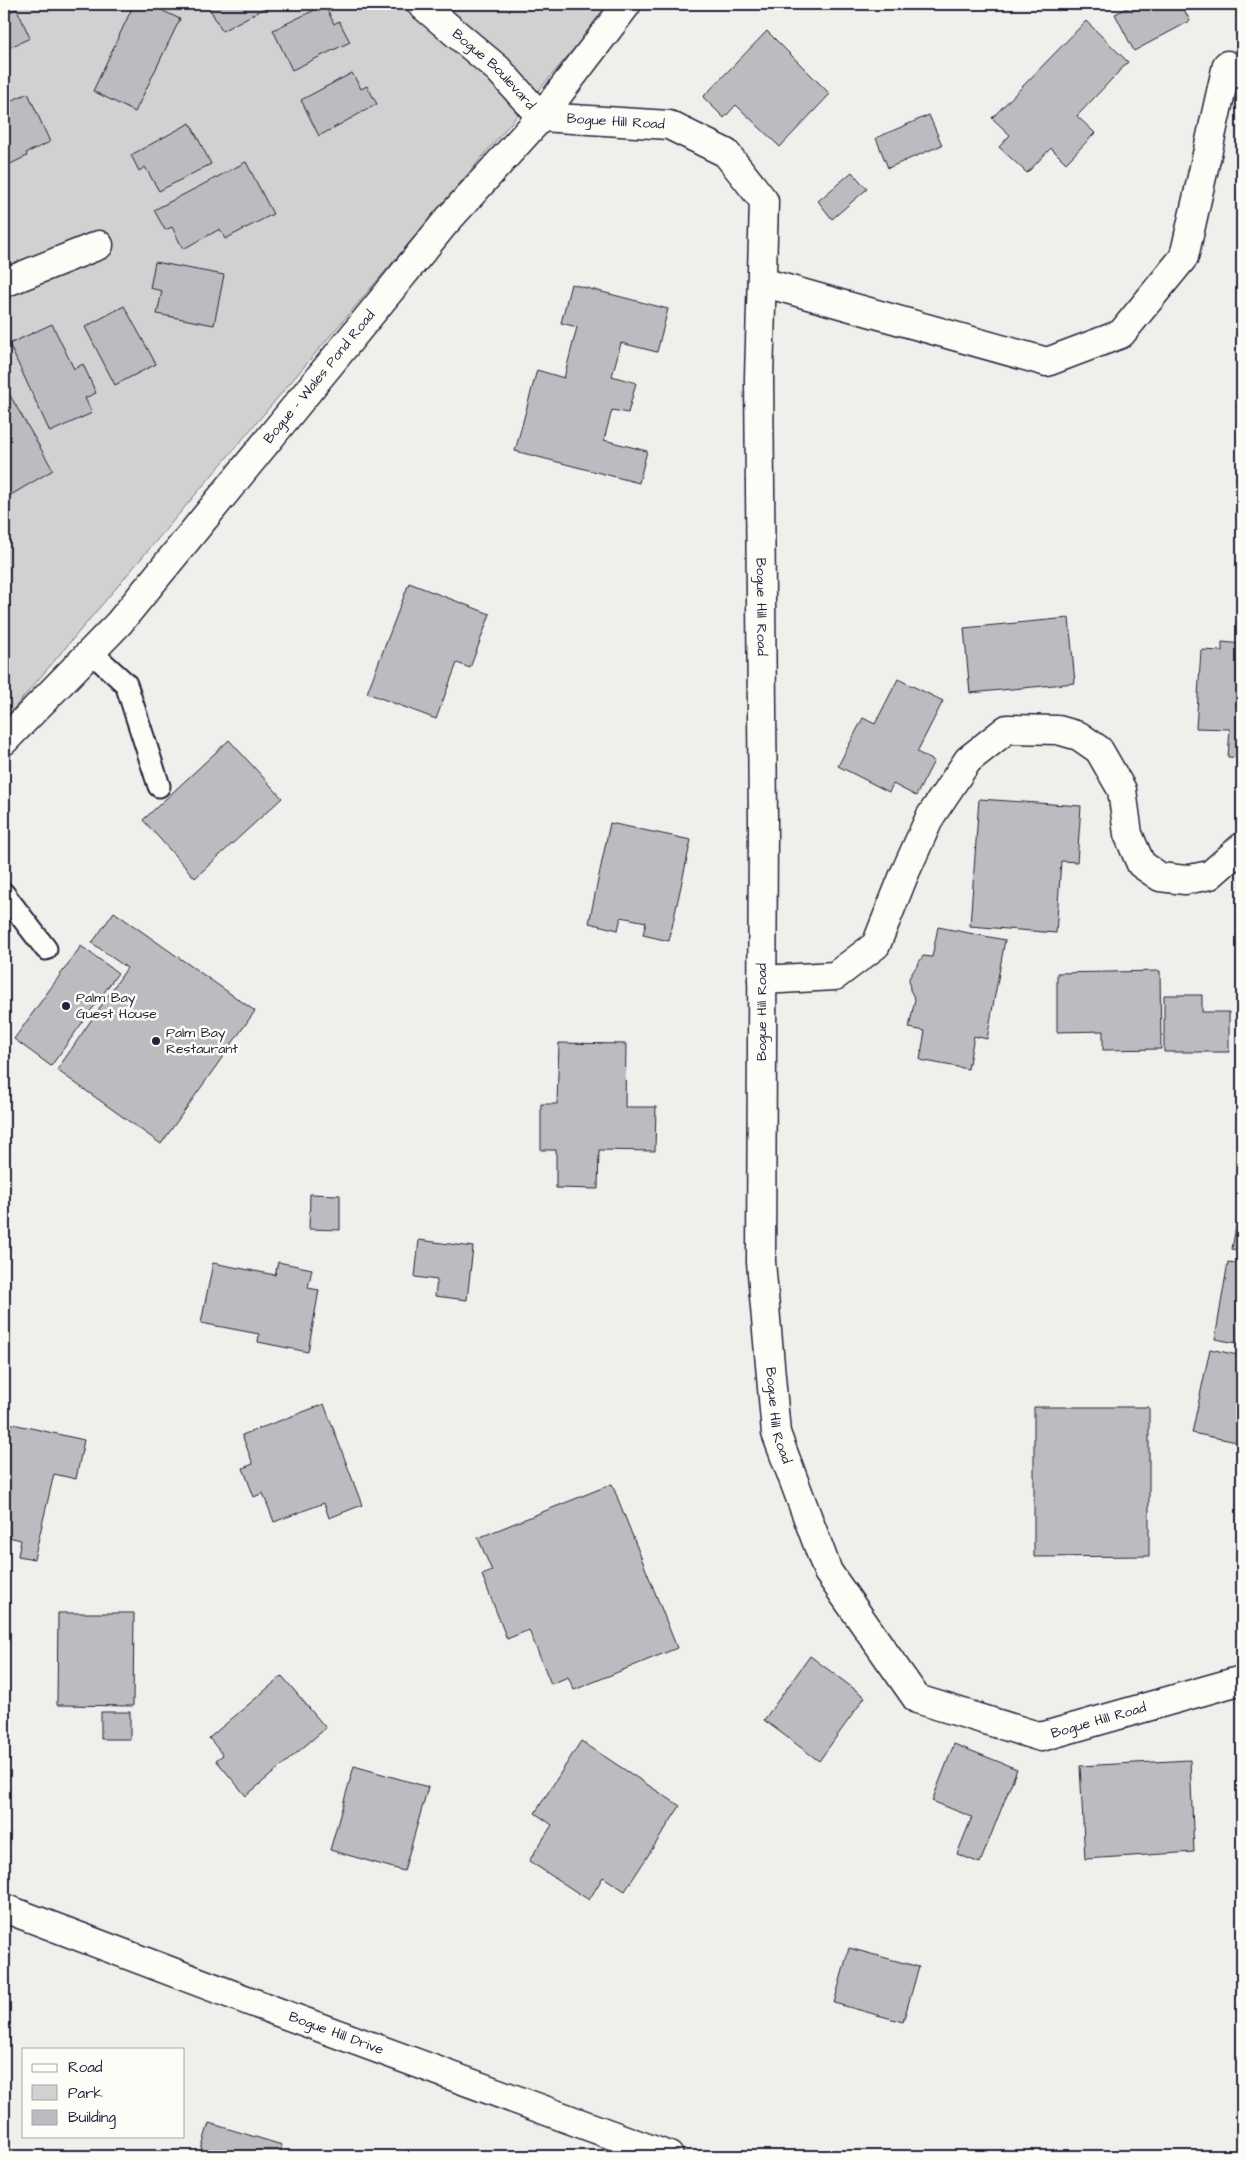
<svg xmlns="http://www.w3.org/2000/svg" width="1246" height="2160" viewBox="0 0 1246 2160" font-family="'Architects Daughter',sans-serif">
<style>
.green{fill:#d2d1d1;stroke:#7a7a86}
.building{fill:#bcbcc0;stroke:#22223b}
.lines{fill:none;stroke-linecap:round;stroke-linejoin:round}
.lane-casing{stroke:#22223b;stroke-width:25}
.street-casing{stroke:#22223b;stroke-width:31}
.secondary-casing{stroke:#22223b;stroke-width:31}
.lane{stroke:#fdfcf7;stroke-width:21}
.street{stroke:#fdfcf7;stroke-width:28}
.secondary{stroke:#fdfcf7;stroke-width:28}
.poi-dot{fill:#22223b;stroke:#fdfcf7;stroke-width:2}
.labels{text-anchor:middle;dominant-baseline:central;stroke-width:5;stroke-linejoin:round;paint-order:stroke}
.street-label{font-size:14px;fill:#22223b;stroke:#fdfcf7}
.poi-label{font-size:14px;fill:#22223b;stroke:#fdfcf7;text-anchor:start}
</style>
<rect width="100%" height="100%" fill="#f0efec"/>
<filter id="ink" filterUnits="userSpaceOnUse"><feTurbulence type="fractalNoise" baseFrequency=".02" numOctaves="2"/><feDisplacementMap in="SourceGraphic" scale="10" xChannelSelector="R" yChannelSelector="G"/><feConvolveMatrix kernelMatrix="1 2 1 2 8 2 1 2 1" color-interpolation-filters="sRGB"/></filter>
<g filter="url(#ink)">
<path class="green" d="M4,4h608l-608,716z"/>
<path class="building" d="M4,4l5,8 8,-3 13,29 -26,12z
M134,4h15l31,15 -45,93 -42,-21z
M207,4h55l3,4 -43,23z
M1135,4h46l9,17 -56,30 -19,-37z
M325,5l9,19 5,-3 11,21 -58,28 -19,-40z
M1086,21l42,41 -51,54 18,17 -29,30 -15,-15 -24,25 -28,-26 11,-12 -18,-17z
M767,31l63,63 -50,53 -44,-42 -12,13 -21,-21z
M352,73l9,16 6,-3 10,18 -58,32 -18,-36z
M28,93l22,49 -24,11 1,3 -21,10 -2,-5v-57z
M929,115l13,30 -54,23 -12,-30z
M190,123l21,41 -52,27 -14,-24 -6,4 -8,-16z
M246,162l27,52 -48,25 -5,-10 -37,20 -11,-22 -7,3 -11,-20z
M852,172l15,17 -35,30 -14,-18z
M155,262l69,13 -10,50 -57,-11 5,-23 -12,-3z
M571,284l97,25 -11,43 -36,-9 -9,33 24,7 -8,30 -16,-3 -8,30 43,11 -8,32 -124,-32 22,-81 27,8 13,-51 -16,-4z
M124,306l32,58 -41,21 -30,-58z
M52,324l22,45 9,-5 13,29 -11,5 7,15 -42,19 -41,-88z
M4,385l49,85 -49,29z
M409,583l81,31 -20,54 -13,-5 -21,56 -69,-26z
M1069,618l6,65 -105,10 -6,-65z
M1222,642l20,2v114l-14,-1 2,-28 -34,-1 5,-78 21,1z
M898,679l45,22 -26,51 17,9 -18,35 -23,-12 -4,8 -51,-26 25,-48 12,6z
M229,740l53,58 -87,80 -52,-58z
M979,799l102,7 -4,56 -16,-1 -5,72 -86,-7z
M610,823l81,17 -22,101 -26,-6 3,-13 -25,-5 -3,13 -29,-7z
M114,912l141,99 -94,133 -104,-74 70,-102 -35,-25z
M938,927l67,13 -18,99 -13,-3 -6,33 -48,-9 5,-29 -16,-3 6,-29 -5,-9 -1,-12 14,-22 9,1z
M81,946l37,27 -67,93 -37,-27z
M1160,971l1,78 -58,1v-19l-46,1v-59z
M1164,995h38v17h27v40h-65z
M559,1043l67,1 -1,63h31l-1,44 -56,-1 -1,39 -42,-1v-38h-15v-46h16z
M1242,1193v58l-10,-2z
M310,1194l30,1v35l-31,-1z
M419,1240l54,7 -6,53 -32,-4 2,-16 -22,-3z
M278,1262l34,7 -4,19 11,2 -11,62 -50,-10 1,-8 -58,-11 12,-60 62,12z
M1228,1262l14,2v80l-27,-5z
M1210,1349l32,7v87l-50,-10z
M324,1404l38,101 -33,13 -5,-15 -50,19 -11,-29 -9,4 -11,-29 10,-4 -11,-29z
M1034,1407h115v149l-115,1z
M4,1422l80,18 -8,39 -22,-5 -20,85 -16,-3 3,-16 -17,-4z
M612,1484l65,164 -103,42 -6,-13 -17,7 -22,-54 -22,9 -25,-64 10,-4 -14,-33z
M58,1613h76l-1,93 -76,-1z
M810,1656l55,41 -46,64 -55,-41z
M282,1676l44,52 -80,68 -30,-36 7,-5 -14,-17z
M101,1712h29v27h-29z
M581,1741l99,65 -55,85 -22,-14 -14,23 -60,-39 23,-36 -17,-12z
M954,1744l63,25 -37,94 -23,-9 15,-37 -40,-16z
M1190,1760l4,92 -109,7 -5,-93z
M354,1766l74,21 -24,84 -74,-21z
M849,1948l70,19 -16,55 -69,-19z
M209,2123l73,22 -3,11h-80z"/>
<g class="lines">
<defs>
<path id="lane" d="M91,652l35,32 33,102
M4,894l42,55"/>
<g id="street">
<path id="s1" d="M421,4l77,65 43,48 128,8 57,28 38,48 -5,177 4,443 -2,441 15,171 52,139 89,127 124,38 201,-57"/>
<path d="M762,282l285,80 74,-28 63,-77 43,-192"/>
<path d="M4,283l95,-38"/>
<path d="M762,980l73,-4 41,-31 28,-70 26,-58 38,-57 39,-31 51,1 21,6 20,14 23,40 6,44 13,30 19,13 25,3 25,-5 32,-28"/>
<path id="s2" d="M4,1908l274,104 391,144"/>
</g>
<g id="secondary">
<path id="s3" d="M4,741l115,-118 326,-400 96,-106 86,-113"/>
</g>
</defs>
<use href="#lane" class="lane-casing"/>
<use href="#street" class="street-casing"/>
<use href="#secondary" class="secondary-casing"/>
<use href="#lane" class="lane"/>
<use href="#street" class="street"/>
<use href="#secondary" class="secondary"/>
</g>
</g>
<g class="poi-dot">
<circle cx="66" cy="1006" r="5"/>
<circle cx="156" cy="1041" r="5"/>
</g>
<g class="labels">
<g class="street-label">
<text stroke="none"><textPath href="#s1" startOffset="98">Bogue Boulevard</textPath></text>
<text stroke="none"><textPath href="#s1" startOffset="240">Bogue Hill Road</textPath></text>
<text stroke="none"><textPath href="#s3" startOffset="482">Bogue - Wales Pond Road</textPath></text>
<text stroke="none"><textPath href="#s1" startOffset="824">Bogue Hill Road</textPath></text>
<text transform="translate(762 1012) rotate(-90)">Bogue Hill Road</text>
<text stroke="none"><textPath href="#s1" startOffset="1634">Bogue Hill Road</textPath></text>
<text stroke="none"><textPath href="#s1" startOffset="2144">Bogue Hill Road</textPath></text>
<text stroke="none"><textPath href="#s2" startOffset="355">Bogue Hill Drive</textPath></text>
</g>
<g class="poi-label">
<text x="76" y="998">Palm Bay<tspan x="76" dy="16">Guest House</tspan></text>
<text x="166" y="1033">Palm Bay<tspan x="166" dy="16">Restaurant</tspan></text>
</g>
</g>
<rect width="1246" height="2160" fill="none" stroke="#fdfcf7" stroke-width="20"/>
<rect x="10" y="10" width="1226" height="2140" fill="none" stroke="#22223b" stroke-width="2" filter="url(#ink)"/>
<rect x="22" y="2048" width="162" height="90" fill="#fdfcf7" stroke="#a5a5ac"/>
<rect x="32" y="2064" width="25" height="8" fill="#fdfcf7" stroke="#a5a5ac"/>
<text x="68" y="2072" font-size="15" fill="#22223b">Road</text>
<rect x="32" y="2085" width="25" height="15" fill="#d2d1d1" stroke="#a5a5ac"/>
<text x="68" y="2098" font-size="15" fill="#22223b">Park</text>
<rect x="32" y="2110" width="25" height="15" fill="#bcbcc0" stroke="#a5a5ac"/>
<text x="68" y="2122" font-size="15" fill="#22223b">Building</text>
</svg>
